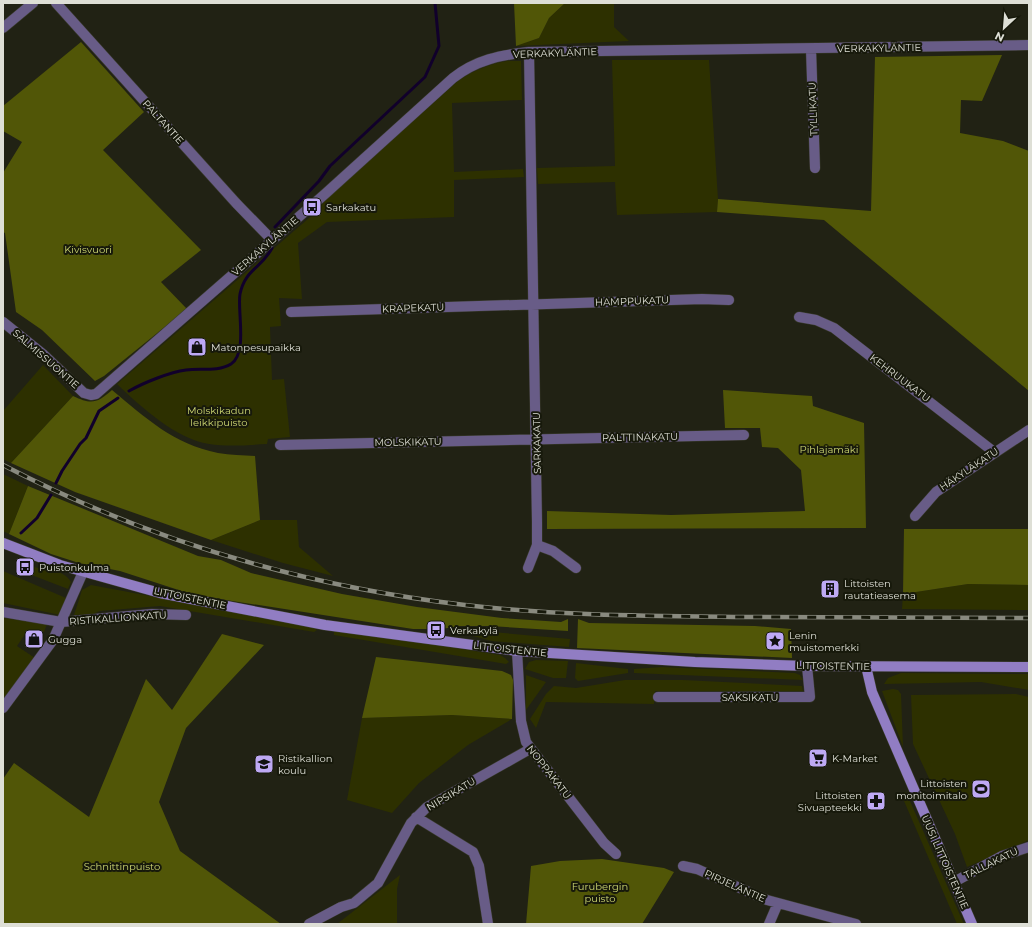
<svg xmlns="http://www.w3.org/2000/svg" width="1032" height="927" viewBox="0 0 1032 927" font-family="Montserrat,sans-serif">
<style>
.green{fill:#2d3000}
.forest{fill:#515607}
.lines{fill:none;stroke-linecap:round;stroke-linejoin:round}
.stream{stroke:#11002b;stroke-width:3}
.street-casing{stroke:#3b3c2f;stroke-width:11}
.secondary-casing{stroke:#3b3c2f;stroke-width:11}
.street{stroke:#685c87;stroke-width:10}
.secondary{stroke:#917dc3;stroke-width:10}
.rail-casing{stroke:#898a7f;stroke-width:4.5}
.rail{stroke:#17190b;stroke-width:3;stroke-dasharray:9;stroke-linecap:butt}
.labels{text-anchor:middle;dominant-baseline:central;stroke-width:4;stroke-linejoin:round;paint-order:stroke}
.street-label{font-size:10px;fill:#dedfd6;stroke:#17190b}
.poi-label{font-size:10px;fill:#dedfd6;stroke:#17190b;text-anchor:start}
.park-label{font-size:10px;fill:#cdd673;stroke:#17190b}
</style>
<rect width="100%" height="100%" fill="#212214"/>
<path class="green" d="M565,3h49v24l15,14 -113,5 23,-8 10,-20z
M612,60h97l9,139 -1,13 -100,3 -2,-33 -77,2 -1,-16 78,-2z
M507,61h14l1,39 -70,3 2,69 69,-3 1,8 -70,3v37l-127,5 -29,21 4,56 -23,-1 2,28 -11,1 2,53 12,-1 6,58 -22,2 -1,5c-19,1 -39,3 -58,0 -33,-5 -68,-37 -92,-60l192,-166 22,-23 128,-115c16,-10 30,-16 48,-19z
M43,365l30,31 -62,67 -8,-4v-48z
M3,474l25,12 -19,48 -6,-3z
M260,520h37l2,27 34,29 -50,-13 -72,-23z
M32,566c14,6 31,2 39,16l-3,7 -39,-15z
M3,571l63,27 -6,17 -57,-12z
M968,584l61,1v25l-127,-1 1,-15z
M91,585l220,41 6,4 -3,2 -154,-26 -60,5 -7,3 -19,1 8,-25z
M3,618l44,6 -3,8 -16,-2 -11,16 18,12 -32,45z
M340,630l160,25 5,3 4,4 -3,2 -172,-29v-3z
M464,632h28l78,7 -1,8 -77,-6 -27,-7z
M536,660l32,1 -2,17h-13l-28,-9 4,-7z
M576,663l52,6v4l-50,8 -3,-3z
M662,667l133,6 5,2 3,5 -169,-7v-4z
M901,673l128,1v16l-48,-8 -97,2 4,-6z
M526,675l20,7 -20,28z
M625,680h58l119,6 1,5h-148l-1,13 -108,-2 -10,26 -6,-9 16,-25 8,-8 22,2z
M893,689l5,1 3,4 2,53 -21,-56z
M1016,694l13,3v143l-62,27 -12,-33 -42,-90 -2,-49z
M452,715l60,4 -44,26 -49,38 -27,30 -45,-13 15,-82z
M906,792l58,132h-7l-56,-130z
M400,875l-3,14v35h-60z"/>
<path class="forest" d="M514,3h51l-16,15 -10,20 -23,8z
M81,42l63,70 -41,38 98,100 -40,32 26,27 -83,67 -9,5 -53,-51 -26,-18 -11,-79 -2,-1v-59l19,-31 -19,-11v-25z
M1002,55l-20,46 -21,-1 -1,33 43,8 26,10v240l-205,-171 -107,-8 1,-13 153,12 4,-154z
M112,390c34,28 61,54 106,63 12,2 25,2 37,3l5,64 -49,20 -136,-48 -64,-29 62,-67c19,9 24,7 39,-6z
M723,390l89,6 1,10 51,17 2,105 -319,1v-18l124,4 134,-4 -4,-41 -23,-22 -16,-1 -2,-19h-35z
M28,486l170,70 23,4 30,13 91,21 75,13 85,11 59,4 7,-3v12l-78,-5h-31l-17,3h-29l-219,-34 -74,-24 -41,-8 -28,-9 -42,-20z
M904,529h125v56l-61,-1 -65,10z
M578,619l11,4 166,3 36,3 1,29 -215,-10z
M222,634l42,11 -78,83 -27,74 21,49 101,73h-278v-145l11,-16 75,54 57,-138 26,31z
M376,657l126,14 9,4 2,5 -1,39 -60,-4 -90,3z
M602,859l62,9 10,4 -32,52h-116l5,-58 29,-5z"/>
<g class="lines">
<path class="stream" d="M275,227l44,-46 11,-15 95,-89 14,-31 -4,-43
M129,391c14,-8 41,-19 57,-21 14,-2 32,2 45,-6 17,-11 6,-54 9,-70 5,-25 22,-26 32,-46
M56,483l6,-12 18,-27 6,-6 13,-27 19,-13
M21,533l16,-15 14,-23"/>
<defs>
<path id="street" d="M56,3l180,200 35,36
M3,28l30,-25
M811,49l4,119
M291,312l411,-13 27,1
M799,317l17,3 18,8 160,124
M3,322l41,33 40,38 7,2 5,-1 229,-200 128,-116c23,-18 47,-23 76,-26l500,-7
M280,445l464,-10
M915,516l21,-24 93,-62
M537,545l16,6 23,17
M528,568l9,-23v-23l-8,-470
M3,612l58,10 91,-8 34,1
M517,651l4,70 5,21 78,101 12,11
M658,697h152l-3,-31
M3,708l50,-68 30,-68
M416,817l57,35 6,14 9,58
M683,866l14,3 70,31 89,24
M954,882l48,-26 27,-9
M309,924l32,-17 13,-4 24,-20 33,-60 16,-16 103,-58
M769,924l9,-21"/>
<path id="secondary" d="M3,543l57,22 100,28 165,32 192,26 178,11 112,4 222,1
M866,666l6,26 100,232"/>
</defs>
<use href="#street" class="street-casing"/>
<use href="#secondary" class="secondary-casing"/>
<use href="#street" class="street"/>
<use href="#secondary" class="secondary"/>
<defs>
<path id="rail" d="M3,465c144,75 301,121 462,140 93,11 186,11 279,12 95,0 190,1 285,1"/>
</defs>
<use href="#rail" class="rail-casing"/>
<use href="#rail" class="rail"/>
</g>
<defs>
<symbol id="bus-square" viewBox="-11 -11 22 22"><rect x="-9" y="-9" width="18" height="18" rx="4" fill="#bea9f4" stroke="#17190b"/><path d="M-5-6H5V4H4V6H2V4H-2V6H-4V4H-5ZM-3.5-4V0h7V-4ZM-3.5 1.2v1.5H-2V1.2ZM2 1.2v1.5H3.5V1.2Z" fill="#111"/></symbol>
<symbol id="shop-square" viewBox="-11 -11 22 22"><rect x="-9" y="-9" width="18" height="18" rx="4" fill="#bea9f4" stroke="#17190b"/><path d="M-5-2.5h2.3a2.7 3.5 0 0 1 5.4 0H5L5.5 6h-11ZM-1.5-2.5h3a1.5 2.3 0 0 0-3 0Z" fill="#111"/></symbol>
<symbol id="building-square" viewBox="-11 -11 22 22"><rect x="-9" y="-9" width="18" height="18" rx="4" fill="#bea9f4" stroke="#17190b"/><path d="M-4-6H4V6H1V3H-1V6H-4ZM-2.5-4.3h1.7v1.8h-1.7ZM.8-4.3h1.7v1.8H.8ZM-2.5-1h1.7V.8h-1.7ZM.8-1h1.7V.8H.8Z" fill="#111"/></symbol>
<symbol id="sight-square" viewBox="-11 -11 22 22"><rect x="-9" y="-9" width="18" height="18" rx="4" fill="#bea9f4" stroke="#17190b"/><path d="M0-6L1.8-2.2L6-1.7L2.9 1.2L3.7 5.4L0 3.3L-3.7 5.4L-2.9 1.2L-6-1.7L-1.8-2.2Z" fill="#111"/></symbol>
<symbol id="supermarket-square" viewBox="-11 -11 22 22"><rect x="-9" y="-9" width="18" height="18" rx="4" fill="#bea9f4" stroke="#17190b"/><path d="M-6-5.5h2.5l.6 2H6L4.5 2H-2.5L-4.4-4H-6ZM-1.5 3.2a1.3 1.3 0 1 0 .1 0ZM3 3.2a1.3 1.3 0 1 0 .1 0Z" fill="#111"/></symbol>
<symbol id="school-square" viewBox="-11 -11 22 22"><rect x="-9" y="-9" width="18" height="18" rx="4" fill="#bea9f4" stroke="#17190b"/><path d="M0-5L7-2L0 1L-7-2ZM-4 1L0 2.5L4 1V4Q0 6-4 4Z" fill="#111"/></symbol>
<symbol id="stadium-square" viewBox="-11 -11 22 22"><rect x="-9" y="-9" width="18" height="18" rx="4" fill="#bea9f4" stroke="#17190b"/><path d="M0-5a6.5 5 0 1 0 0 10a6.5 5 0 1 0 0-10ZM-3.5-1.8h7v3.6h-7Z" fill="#111"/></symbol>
<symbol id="pharmacy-square" viewBox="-11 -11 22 22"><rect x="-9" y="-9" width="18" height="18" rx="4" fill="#bea9f4" stroke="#17190b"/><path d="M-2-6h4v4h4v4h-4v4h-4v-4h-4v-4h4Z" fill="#111"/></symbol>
</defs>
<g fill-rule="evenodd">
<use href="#bus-square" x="301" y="196" width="22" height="22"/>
<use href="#shop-square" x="186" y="336" width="22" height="22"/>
<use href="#bus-square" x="14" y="556" width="22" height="22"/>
<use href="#building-square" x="819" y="578" width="22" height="22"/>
<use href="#bus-square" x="425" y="619" width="22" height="22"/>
<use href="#shop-square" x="23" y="628" width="22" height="22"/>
<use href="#sight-square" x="764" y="630" width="22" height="22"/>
<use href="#supermarket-square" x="807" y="747" width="22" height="22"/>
<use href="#school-square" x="253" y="753" width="22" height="22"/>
<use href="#stadium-square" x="970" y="778" width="22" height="22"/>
<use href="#pharmacy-square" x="865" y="790" width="22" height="22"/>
</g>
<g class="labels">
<g class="street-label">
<text transform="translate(879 48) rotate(-1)">VERKAKYLÄNTIE</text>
<text transform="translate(555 53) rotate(-2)">VERKAKYLÄNTIE</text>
<text transform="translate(813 109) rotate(-92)">TYLLIKATU</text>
<text transform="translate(163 122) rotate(48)">PALTANTIE</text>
<text transform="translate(265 246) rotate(-41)">VERKAKYLÄNTIE</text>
<text transform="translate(632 301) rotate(-2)">HAMPPUKATU</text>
<text transform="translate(413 308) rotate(-2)">KRAPEKATU</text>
<text transform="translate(46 359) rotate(41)">SALMISSUONTIE</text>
<text transform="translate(900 378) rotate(37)">KEHRUUKATU</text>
<text transform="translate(640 437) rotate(-1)">PALTTINAKATU</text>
<text transform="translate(408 442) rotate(-1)">MOLSKIKATU</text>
<text transform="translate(537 443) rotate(-91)">SARKAKATU</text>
<text transform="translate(969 469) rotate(-34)">HÄKYLÄKATU</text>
<text transform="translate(190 598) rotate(12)">LITTOISTENTIE</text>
<text transform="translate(118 618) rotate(-4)">RISTIKALLIONKATU</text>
<text transform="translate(510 649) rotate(6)">LITTOISTENTIE</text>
<text transform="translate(833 666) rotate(1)">LITTOISTENTIE</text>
<text x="750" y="697">SAKSIKATU</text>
<text transform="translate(549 772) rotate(52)">NOPPAKATU</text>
<text transform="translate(451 794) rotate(-31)">NIPSIKATU</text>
<text transform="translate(945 862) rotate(66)">UUSI LITTOISTENTIE</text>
<text transform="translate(991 863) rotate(-26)">TALLAKATU</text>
<text transform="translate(735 886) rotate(24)">PIRJELÄNTIE</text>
</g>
<g class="poi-label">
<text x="326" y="207">Sarkakatu</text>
<text x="211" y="347">Matonpesupaikka</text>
<text x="39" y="567">Puistonkulma</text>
<text x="844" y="583">Littoisten<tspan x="844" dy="12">rautatieasema</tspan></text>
<text x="450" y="630">Verkakylä</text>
<text x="789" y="635">Lenin<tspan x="789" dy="12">muistomerkki</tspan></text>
<text x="48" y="639">Gugga</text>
<text x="278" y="758">Ristikallion<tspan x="278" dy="12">koulu</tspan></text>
<text x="832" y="758">K-Market</text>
<text x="967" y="783" text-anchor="end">Littoisten<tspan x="967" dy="12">monitoimitalo</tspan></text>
<text x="862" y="795" text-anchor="end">Littoisten<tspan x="862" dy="12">Sivuapteekki</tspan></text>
</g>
<g class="park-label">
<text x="88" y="249">Kivisvuori</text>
<text x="219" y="410">Molskikadun<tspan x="219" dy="12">leikkipuisto</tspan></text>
<text x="829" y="449">Pihlajamäki</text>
<text x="122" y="866">Schnittinpuisto</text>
<text x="600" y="886">Furubergin<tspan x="600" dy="12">puisto</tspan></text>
</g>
</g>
<rect width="1032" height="927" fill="none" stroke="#dedfd6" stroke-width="8"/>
<g transform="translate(1004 28) rotate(206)" stroke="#17190b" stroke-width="3" paint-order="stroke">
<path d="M0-3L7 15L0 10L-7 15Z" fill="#dedfd6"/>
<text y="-6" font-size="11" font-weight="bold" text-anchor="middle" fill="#dedfd6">N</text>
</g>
</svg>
